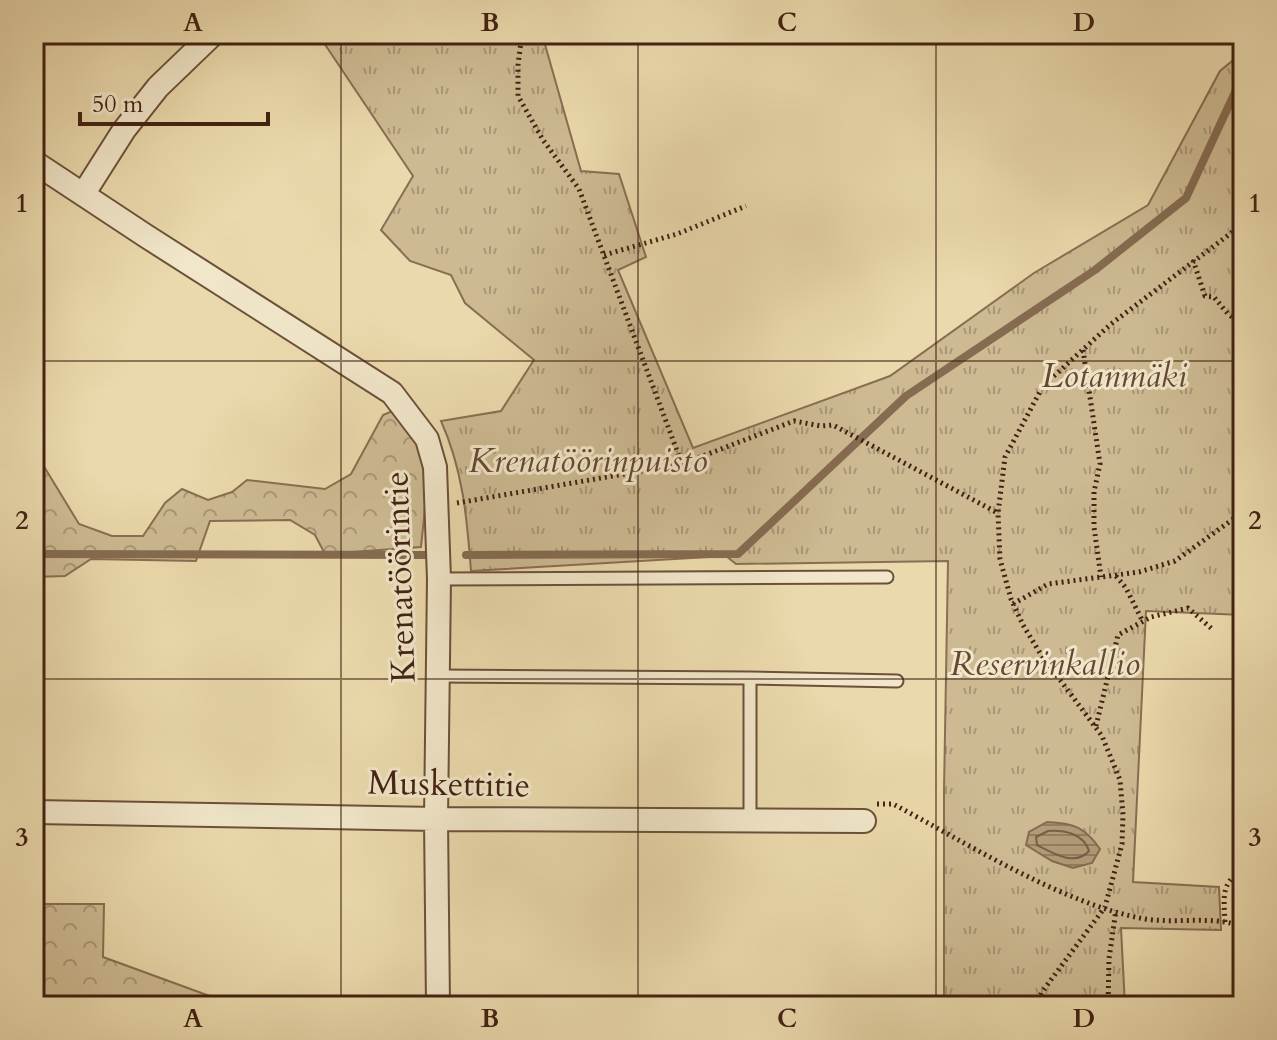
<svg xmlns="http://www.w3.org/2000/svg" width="1277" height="1040" viewBox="0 0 1277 1040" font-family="Cardo,serif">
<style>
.forest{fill:url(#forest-crowns);stroke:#886e52;stroke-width:2}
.park{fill:url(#park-tufts);stroke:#886e52;stroke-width:2}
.water{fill:url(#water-rules);stroke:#856b50;stroke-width:2}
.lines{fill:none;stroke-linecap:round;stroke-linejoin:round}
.shore{stroke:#7a5e46;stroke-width:2}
.stream{stroke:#856b50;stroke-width:8}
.service-casing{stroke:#6c5039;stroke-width:15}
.minor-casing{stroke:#6c5039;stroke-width:26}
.path{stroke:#422213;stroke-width:5;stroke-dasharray:2 4;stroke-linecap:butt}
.service{stroke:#f1e6c9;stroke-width:11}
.minor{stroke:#f1e6c9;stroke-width:22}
.grid{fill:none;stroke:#422213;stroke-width:2;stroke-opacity:0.55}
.labels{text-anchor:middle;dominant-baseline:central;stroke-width:6;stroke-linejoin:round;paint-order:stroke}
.park-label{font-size:34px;font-style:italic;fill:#654833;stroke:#f1e6c9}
.street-label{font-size:34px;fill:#422213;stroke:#f1e6c9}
.neatline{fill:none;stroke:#422213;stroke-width:3}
.grid-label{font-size:26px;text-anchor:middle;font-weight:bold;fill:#422213}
</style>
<defs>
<pattern id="forest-crowns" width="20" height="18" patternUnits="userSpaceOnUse" patternTransform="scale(2)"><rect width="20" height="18" fill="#cdba92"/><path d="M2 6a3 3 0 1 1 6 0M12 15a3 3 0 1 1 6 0" fill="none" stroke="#a89776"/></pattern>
<pattern id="park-tufts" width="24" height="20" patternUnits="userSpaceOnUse" patternTransform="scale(2)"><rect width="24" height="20" fill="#cdba92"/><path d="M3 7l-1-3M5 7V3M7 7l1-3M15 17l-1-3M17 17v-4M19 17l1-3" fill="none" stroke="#a89776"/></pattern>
<pattern id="water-rules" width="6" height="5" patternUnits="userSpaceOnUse" patternTransform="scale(2)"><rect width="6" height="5" fill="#b19b78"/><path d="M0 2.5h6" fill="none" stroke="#927e61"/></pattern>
</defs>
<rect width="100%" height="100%" fill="#ead9ac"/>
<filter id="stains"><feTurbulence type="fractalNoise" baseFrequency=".0025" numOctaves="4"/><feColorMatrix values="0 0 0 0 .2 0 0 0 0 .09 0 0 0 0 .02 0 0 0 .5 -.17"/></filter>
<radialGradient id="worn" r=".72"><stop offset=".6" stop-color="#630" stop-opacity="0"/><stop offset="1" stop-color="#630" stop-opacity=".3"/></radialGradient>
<path class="forest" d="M395,410c7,10 16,20 22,30 15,30 7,75 4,107l-96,7 -10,-19 -25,-15 -80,1 -14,40 -105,-2 -26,17 -31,1v-127l45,74 33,12h31l22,-33 17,-14 26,11 24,-8 15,-12 78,9 26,-15 32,-59z
M34,904h70l-1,53 134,49h-203z"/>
<path class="park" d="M318,34h224l39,137 38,3 27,83 -28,13 75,178 197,-72 144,-103 114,-68 72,-134 23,-19v563l-97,-4 -13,271 86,5 2,43 -100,-2 4,78h-181v-215l4,-230 -212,3 -10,-8 -255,15c-4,-53 -8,-101 -30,-150l60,-10 33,-51 -69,-57 -14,-28 -41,-14 -29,-31 32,-54z"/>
<path class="water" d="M1047,822c26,1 38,5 53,27l-8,14 -19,5 -21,-7 -26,-16 3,-13z"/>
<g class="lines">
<path class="shore" d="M1048,831c17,-1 36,3 41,20 -14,16 -36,2 -52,-6l-1,-8z"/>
<path class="stream" d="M34,554l397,1
M466,555l272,-1 168,-158 189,-126 91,-72 57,-123"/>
<defs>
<path id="service" d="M439,579l448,-2
M438,676l312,2v143
M750,678l147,3"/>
<path id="minor" d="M34,162l112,74 246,157 35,46 8,28 4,112 -3,240 2,187
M84,193l40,-63 34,-43 53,-51
M34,812l402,7 428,2"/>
</defs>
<use href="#service" class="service-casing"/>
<use href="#minor" class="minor-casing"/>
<path class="path" d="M522,34l-4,31v31l25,44 36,49 103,275
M604,255l73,-21 69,-28
M1193,260l12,36 9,1 14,17 15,11
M1083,350l17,114 -6,28v35l7,50
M457,503l225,-39 112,-43 27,5 12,-1 165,88
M1116,576l10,12 17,34
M1013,604l35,-20 91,-12 36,-11 68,-49
M1096,726l22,-91 33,-18 37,-9 24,21
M877,804h16c74,39 169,100 252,115 27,4 54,-1 80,3 6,1 12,3 18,4
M1225,922c-1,-22 -5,-41 18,-51
M1036,1006l6,-14 63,-85 17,-63 1,-29 -3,-35 -18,-44 -62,-83 -17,-28 -12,-26 -11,-40 -2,-46 7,-56 38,-71 68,-62 132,-100
M1108,1006l1,-47 7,-49"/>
<use href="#service" class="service"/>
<use href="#minor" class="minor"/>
</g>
<path class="grid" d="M341,34v972M638,34v972M936,34v972M34,361h1209M34,679h1209"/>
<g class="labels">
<g class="park-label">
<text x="1114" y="376">Lotanmäki</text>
<text x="588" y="461">Krenatöörinpuisto</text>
<text x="1045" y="664">Reservinkallio</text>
</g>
<g class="street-label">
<text transform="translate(400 577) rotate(-92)">Krenatöörintie</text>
<text transform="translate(449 784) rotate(1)">Muskettitie</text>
</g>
</g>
<rect width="1277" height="1040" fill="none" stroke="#ead9ac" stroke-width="88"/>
<path d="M80 112v12h188v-12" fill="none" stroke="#422213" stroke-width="4"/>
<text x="92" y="112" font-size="24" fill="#422213" stroke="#f1e6c9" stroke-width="6" paint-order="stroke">50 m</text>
<rect x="44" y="44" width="1189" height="952" class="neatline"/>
<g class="grid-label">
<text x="193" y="31">A</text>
<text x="490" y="31">B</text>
<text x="787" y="31">C</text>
<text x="1084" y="31">D</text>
<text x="22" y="212">1</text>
<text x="1255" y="212">1</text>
<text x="22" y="529">2</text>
<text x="1255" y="529">2</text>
<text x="22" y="846">3</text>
<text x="1255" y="846">3</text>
<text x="193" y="1027">A</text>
<text x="490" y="1027">B</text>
<text x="787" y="1027">C</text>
<text x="1084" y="1027">D</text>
</g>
<rect width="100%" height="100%" filter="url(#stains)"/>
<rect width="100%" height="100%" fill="url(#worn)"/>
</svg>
